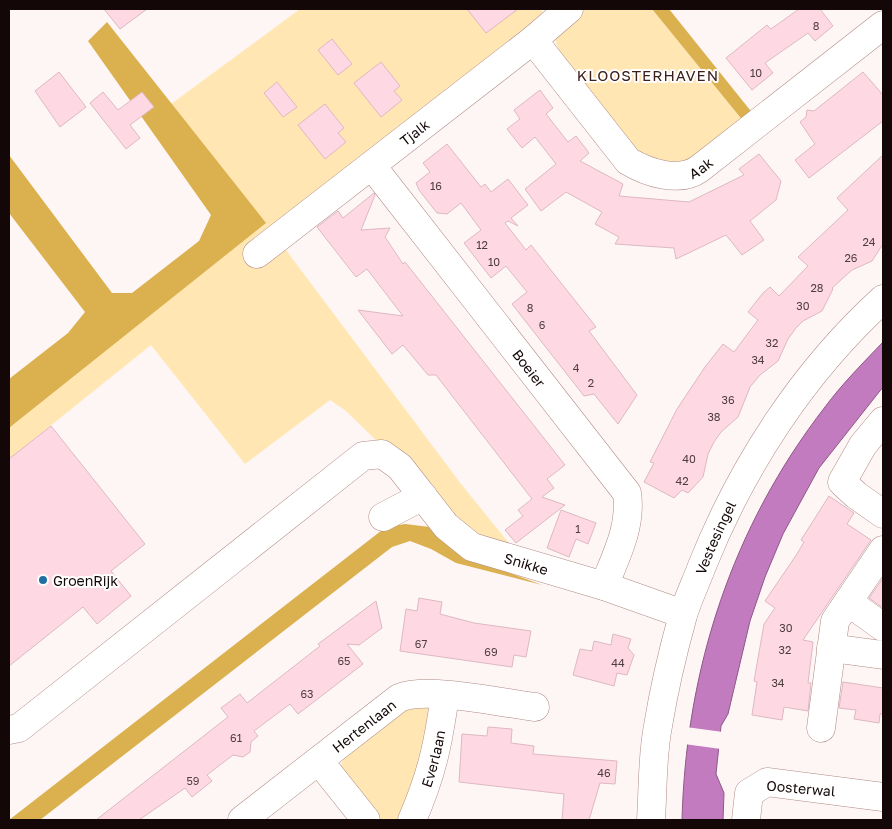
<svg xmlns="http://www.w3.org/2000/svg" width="892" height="829" viewBox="0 0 892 829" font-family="'Golos Text',sans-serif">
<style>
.green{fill:#ffe6b2}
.forest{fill:#dbb150}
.water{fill:#c27bbe;stroke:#8e5887}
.pier{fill:#fef6f5}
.building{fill:#fed9e4;stroke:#ddb8c3}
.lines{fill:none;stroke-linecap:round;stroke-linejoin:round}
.minor-casing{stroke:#af8b86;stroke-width:29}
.minor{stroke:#fff;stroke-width:28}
.poi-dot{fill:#206fa1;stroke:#fff;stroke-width:2}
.labels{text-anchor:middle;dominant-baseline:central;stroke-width:4;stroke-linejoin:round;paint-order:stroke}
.number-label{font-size:11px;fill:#4e3c3e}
.street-label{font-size:14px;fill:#130807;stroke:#fff}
.poi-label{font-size:14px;fill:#130807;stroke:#fff;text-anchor:start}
.neighbourhood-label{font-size:15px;letter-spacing:1px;fill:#3c201d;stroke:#fff}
</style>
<rect width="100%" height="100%" fill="#fef6f5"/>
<path class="green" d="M300,9h240l7,8 -276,213 190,254 51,63 -33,-10 -21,-15 -72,-72 -40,-39 -16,-11 -85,64 -94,-119 -142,114v-31l256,-205 -94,-119z
M577,9h75l92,113 -60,43 -24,-3 -21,-7 -77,-97 -7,-18z
M422,705l13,3 -31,112h-27l-37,-52 4,-11 66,-51z"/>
<path class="forest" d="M652,9h17l85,106 -10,7z
M107,22l159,201 -257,205v-49l59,-46 17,-21 -76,-99v-58l103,138h20l67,-52 12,-26 -123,-174z
M405,524l25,3 75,44 37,14 -86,-22 -25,-14 -21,-8 -18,6 -352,273h-31l377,-293z"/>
<path class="water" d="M883,342v45l-64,81 -36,66 -18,43 -15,44 -22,93 -7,12 -5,48 8,19 -1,27h-41c4,-151 50,-293 143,-413 17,-23 38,-44 58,-65z"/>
<path class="pier" d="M686,727l37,5 -2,17 -37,-5z"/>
<path class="building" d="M104,9h43l-27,20z
M467,9h51l-32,24z
M799,9h21l13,17 -18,15 -7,-8 -43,30 8,10 -21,17 -26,-32 41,-33 4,4z
M332,39l20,25 -14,11 -20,-25z
M381,62l19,24 -6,5 8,9 -21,17 -27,-34z
M59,72l27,35 -26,20 -25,-36z
M863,72l20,23v26l-74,57 -14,-18 20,-16 -15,-22 6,-5 1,-7 7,1z
M277,82l20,25 -14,10 -19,-24z
M540,90l13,18 -7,6 22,28 8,-6 13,17 -9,8 43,23 -4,12 70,6 55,-27 -5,-6 20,-15 22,27 -5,19 -26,21 14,19 -22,15 -16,-20 -50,24 -2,-11 -59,-4 4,-7 -24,-13 7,-12 -36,-20 -25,19 -16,-22 31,-25 -21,-27 -13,11 -15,-19 13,-10 -6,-9z
M103,92l15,18 24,-18 12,15 -24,18 10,13 -14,11 -36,-46z
M325,104l19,24 -6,5 8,9 -21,17 -27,-34z
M447,144l34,43 4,-3 6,8 17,-13 20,26 -17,13 7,8 -10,-5 -3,2 21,27 5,-5 65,82 -7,4 48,64 -19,29 -24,-30 -10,2 -72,-92 15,-12 -21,-26 -15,12 -27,-35 17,-13 -20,-27 -14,11 -10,-1 -18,-23 -3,-7 14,-11 -7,-9z
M883,155v89l-11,17 -20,9 -20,18 1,1 -11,22 -19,10 -7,7 -8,11 -10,22 -18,14 -10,12 -12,30 -17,15 -7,10 -6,12 -5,23 -15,16 -6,-3 -8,8 -30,-16 10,-19 -4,-1 27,-53 28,-42 18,-23 11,8 24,-32 -10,-8 15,-19 7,-6 9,9 29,-30 -10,-9 50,-47 -11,-12z
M374,193l1,2 -14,35 29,-2 -5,9 18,27 2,-2 160,203 -18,14 7,9 -12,9 23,8 -49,38 -11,-13 18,-14 -5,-6 14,-11 -96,-124h-8l-25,-30 -11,9 -34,-44 45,6 -36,-47 -11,8 -39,-50 21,-16 5,7z
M51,426l94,118 -34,27 20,25 -34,28 -14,-17 -74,59v-207z
M829,496l25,17 -7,11 24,16 -68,100 10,2 -5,41h3l-3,28 -24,-4 -2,13 -30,-5 5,-33 -3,-1 10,-57 11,-16 -10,-7 32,-47 7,-12 -3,-2z
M561,510l35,13 -8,21 -12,-5 -7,18 -22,-9z
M883,578v30l-14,-10z
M419,598l23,4 -2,12 34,9 57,8 -5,26 -12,-2 -2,12 -112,-16 6,-42 11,2z
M376,601l6,27 -23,17 -12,-1 16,20 -65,50 -8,-10 -36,27 4,5 -7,6 -1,10 -7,5 -10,-2 -26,20 5,6 -20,16 -7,-9 -46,32h-43l132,-103 -7,-9 19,-14 7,9 73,-57 -2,-2z
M613,634l18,5 -3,9 6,7 -7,20 -10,-2 -3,13 -41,-11 7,-26 12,2 2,-10 17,4z
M843,682l40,6v26h-3l-1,9 -25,-4 2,-9 -17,-2z
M488,727l24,2 -1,14 23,3 -1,8 84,7 -2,23 -15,-1 -11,37h-27l2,-26 -105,-12 3,-48 25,2z"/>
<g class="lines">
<defs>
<g id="minor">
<path id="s1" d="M533,40l95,121c20,12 51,22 71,8l184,-144"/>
<path id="s2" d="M372,166l255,327c5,33 -11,63 -23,93"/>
<path id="s3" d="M257,254l276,-214 36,-31"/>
<path d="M883,421l-20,24 -21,37 14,13 27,19"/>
<path d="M383,517l40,-21"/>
<path d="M848,602l35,25"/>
<path d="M831,648l52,7"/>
<path d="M821,728l14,-107 48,-71"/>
<path id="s4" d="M9,730l10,-2 344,-272 19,-2 18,13 46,59 26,21 132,39 79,28"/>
<path d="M319,761l47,59"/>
<path id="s5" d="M242,820l157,-122c28,-12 103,5 136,9"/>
<path id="s6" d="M412,820c20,-46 26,-75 33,-125"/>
<path id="s7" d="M651,820c2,-31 1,-64 7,-94 6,-37 15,-75 25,-111 5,-16 13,-33 19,-49 40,-100 101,-194 181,-267"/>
<path d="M746,820l3,-27 18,-11 116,15"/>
</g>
</defs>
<use href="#minor" class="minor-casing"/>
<use href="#minor" class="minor"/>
</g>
<circle class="poi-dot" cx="43" cy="580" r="5"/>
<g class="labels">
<g class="number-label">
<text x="816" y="25">8</text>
<text x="756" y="72">10</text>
<text x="436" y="185">16</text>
<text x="869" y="241">24</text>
<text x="482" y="244">12</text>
<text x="851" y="257">26</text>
<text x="494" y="261">10</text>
<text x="817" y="287">28</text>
<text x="803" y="305">30</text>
<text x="530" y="307">8</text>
<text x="542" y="324">6</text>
<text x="772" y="342">32</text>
<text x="758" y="359">34</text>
<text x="576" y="367">4</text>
<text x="591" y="382">2</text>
<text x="728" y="399">36</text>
<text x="714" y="416">38</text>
<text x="689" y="458">40</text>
<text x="682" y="480">42</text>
<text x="578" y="528">1</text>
<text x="786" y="627">30</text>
<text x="421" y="643">67</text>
<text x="785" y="649">32</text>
<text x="491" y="651">69</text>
<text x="344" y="660">65</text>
<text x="618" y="662">44</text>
<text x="778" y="682">34</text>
<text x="307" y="693">63</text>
<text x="236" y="737">61</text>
<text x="604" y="772">46</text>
<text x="193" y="780">59</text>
</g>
<g class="street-label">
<text stroke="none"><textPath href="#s3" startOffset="199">Tjalk</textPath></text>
<text stroke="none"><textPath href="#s1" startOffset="231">Aak</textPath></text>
<text stroke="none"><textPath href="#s2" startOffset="256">Boeier</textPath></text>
<text stroke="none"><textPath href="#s7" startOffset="292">Vestesingel</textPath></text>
<text stroke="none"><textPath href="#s4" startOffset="655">Snikke</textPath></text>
<text stroke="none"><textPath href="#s5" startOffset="154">Hertenlaan</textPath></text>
<text stroke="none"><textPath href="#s6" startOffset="65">Everlaan</textPath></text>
<text transform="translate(801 788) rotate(5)">Oosterwal</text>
</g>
<g class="poi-label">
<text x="53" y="580">GroenRijk</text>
</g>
<g class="neighbourhood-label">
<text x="648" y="75">KLOOSTERHAVEN</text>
</g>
</g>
<rect width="892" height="829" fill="none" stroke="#130807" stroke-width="20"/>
</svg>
